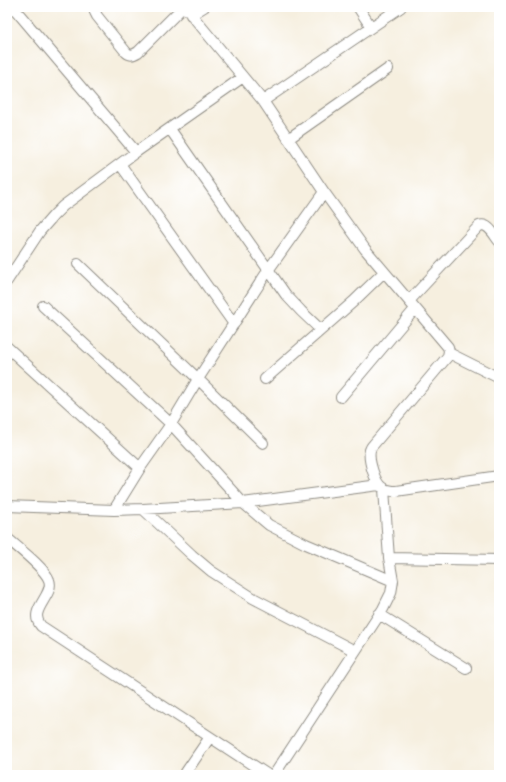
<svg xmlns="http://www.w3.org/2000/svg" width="506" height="782" viewBox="0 0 506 782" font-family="Mynerve,sans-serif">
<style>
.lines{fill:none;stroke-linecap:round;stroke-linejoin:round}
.minor-casing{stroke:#908d85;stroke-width:12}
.minor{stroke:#fff;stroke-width:10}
</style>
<rect width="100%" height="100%" fill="#fff"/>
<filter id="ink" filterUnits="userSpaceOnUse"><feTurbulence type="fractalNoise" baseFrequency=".025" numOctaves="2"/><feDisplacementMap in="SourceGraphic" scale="8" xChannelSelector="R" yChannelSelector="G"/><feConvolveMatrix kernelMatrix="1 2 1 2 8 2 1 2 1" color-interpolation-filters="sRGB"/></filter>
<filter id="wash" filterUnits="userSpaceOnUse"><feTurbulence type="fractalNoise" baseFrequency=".012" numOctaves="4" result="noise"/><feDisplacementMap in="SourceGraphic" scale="16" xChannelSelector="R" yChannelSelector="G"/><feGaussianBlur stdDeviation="0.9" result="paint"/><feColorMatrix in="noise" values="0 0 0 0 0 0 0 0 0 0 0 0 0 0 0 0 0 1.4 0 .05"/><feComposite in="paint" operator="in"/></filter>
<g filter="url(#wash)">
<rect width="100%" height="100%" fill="#f6efdf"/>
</g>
<g filter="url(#ink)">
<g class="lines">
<defs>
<path id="minor" d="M13,7l123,145
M97,7l-2,5 2,4 29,36c4,4 7,3 12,0l45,-45
M185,7l78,94 61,91 41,57 83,98 1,4 -1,5 -75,89c-1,0 -3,5 -3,5 -2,10 5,34 13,38 4,3 8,3 13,3l103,-15
M358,7l13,20
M191,15l13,-8
M263,101l138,-94
M170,129l116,166 15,16 20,19
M288,139l100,-70
M120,164l114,160
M78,264l120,115 65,64
M7,281l33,-50 14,-16 9,-9 73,-54 107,-75
M409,301l70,-75c9,-4 15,9 20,15
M43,306l128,118 72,79 26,22 37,19 87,37
M7,347l133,121
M449,353l50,25
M265,379l88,-77 31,-30
M341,397l74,-88
M7,506l107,4 29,-1 100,-6 136,-18
M143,509l49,46 19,16 42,27 102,53
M114,510l26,-42 31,-44 27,-45 71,-110 55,-77
M7,538c10,9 38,30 42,42 6,15 -22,30 -8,46l227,149
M389,558l110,2
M379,614l87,54
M184,775l26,-38
M274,775l109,-166 8,-16 2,-12 -4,-23 -5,-69"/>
</defs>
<use href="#minor" class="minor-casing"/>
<use href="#minor" class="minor"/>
</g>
</g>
<rect width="506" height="782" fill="none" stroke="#fff" stroke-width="24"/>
</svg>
